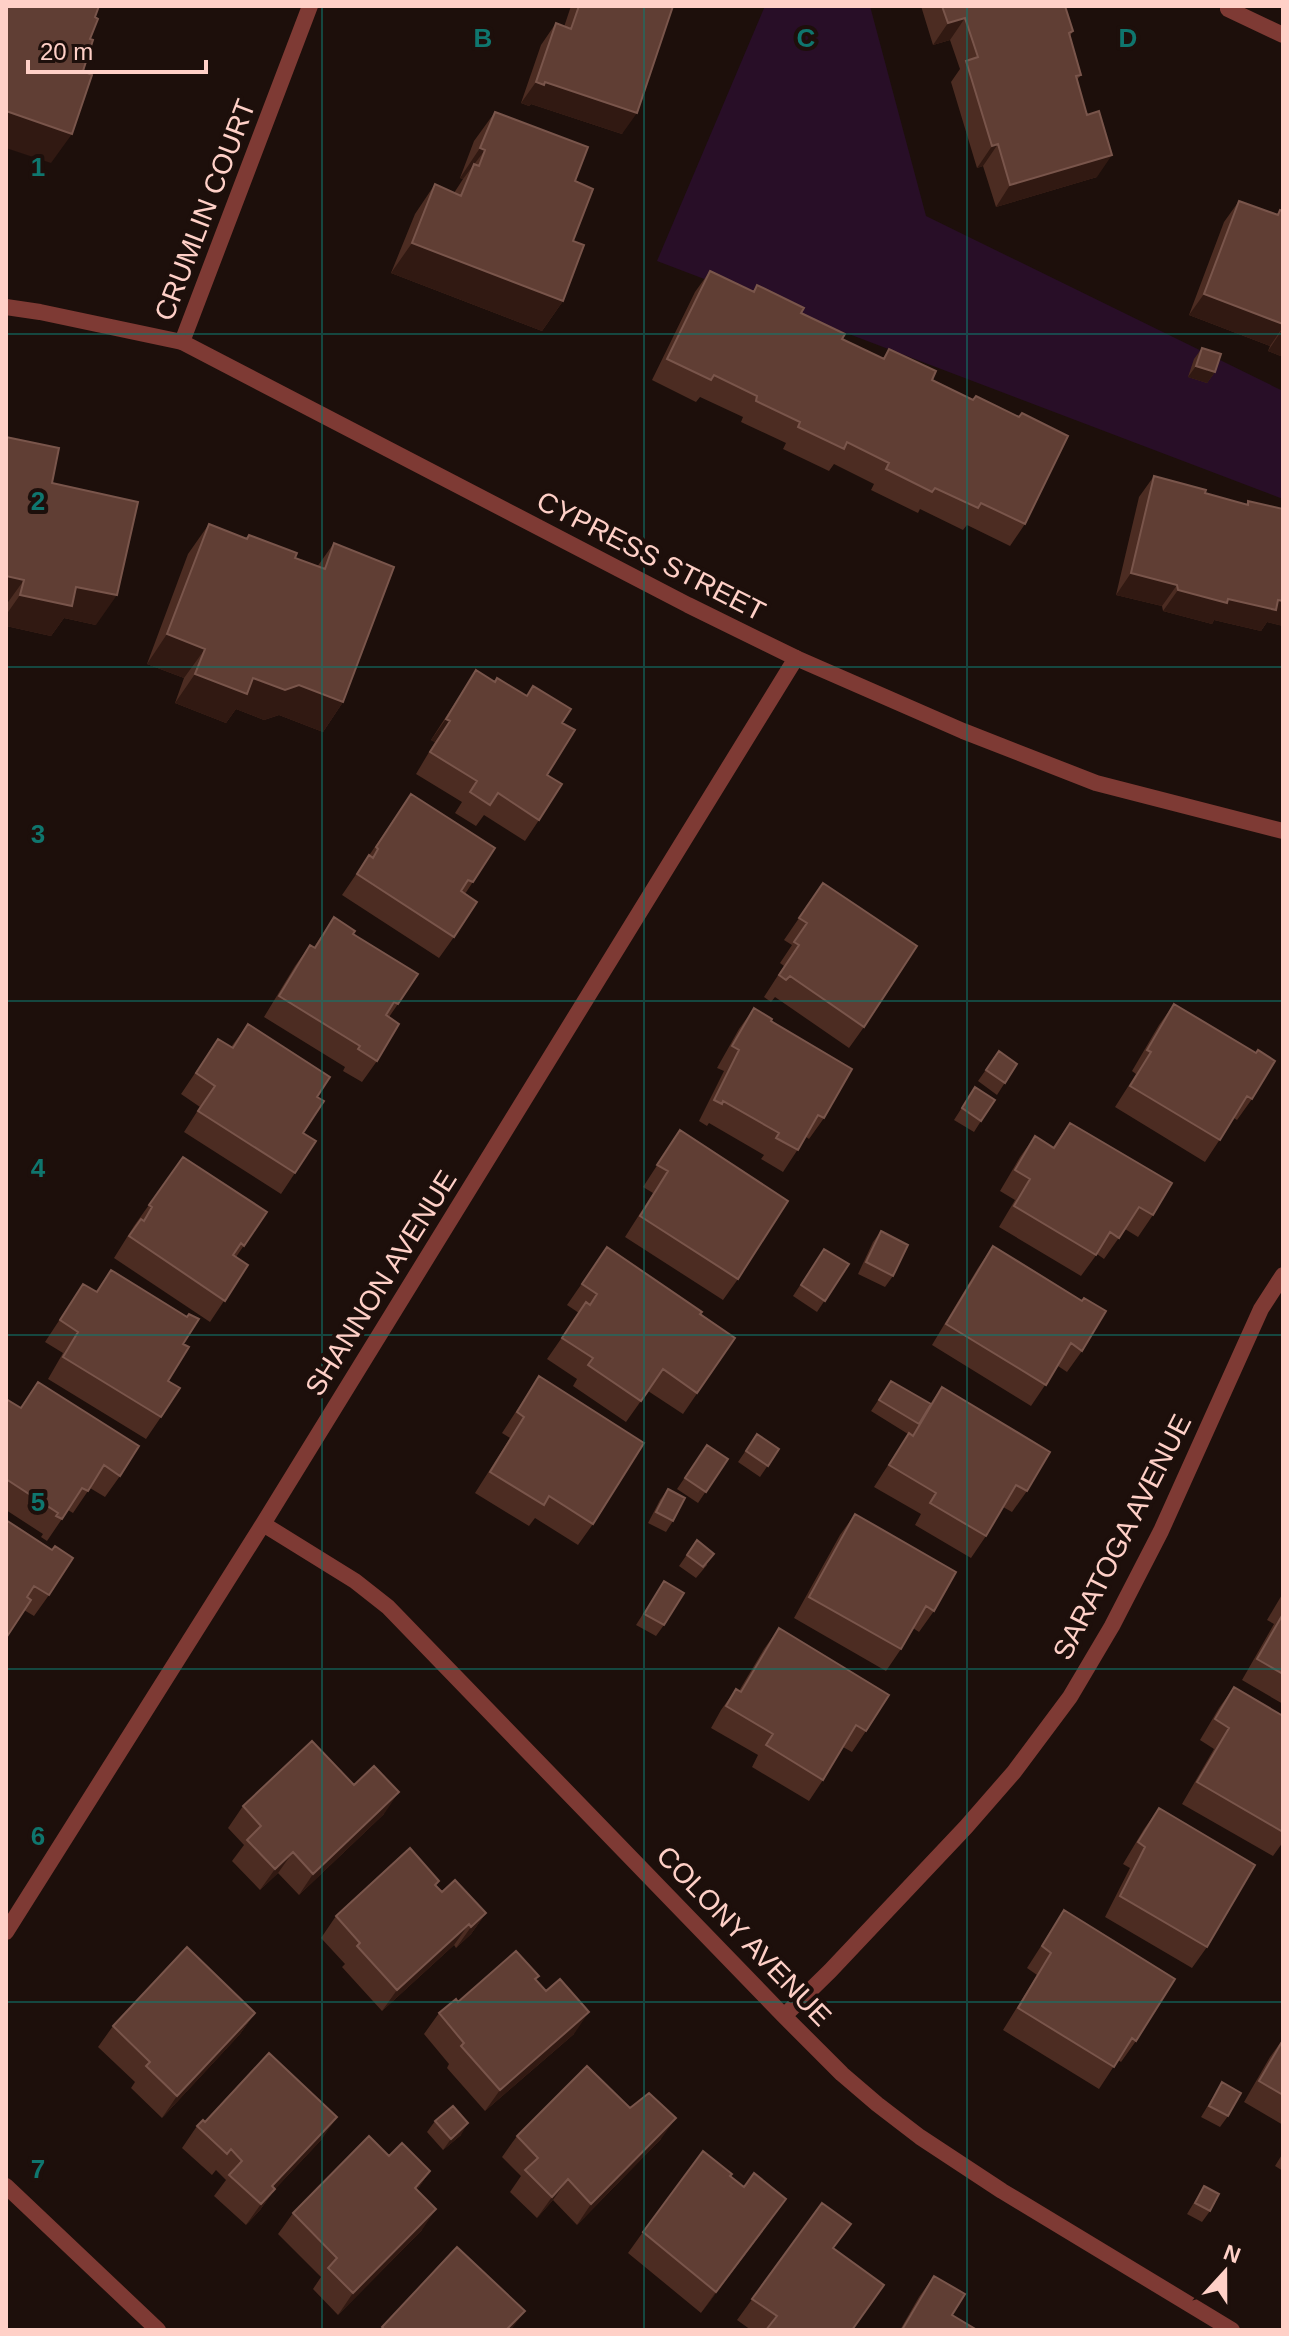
<svg xmlns="http://www.w3.org/2000/svg" width="1289" height="2336" viewBox="0 0 1289 2336" font-family="Arial,sans-serif">
<style>
.green{fill:#280e27}
.lines{fill:none;stroke-linecap:round;stroke-linejoin:round}
.minor{stroke:#7e3a34;stroke-width:16}
.tertiary{stroke:#7e3a34;stroke-width:16}
.wall{fill:#4c2c22}
.shaded-wall{fill:#311912}
.building{fill:#603e34;stroke:#79554b;stroke-width:2}
.grid{fill:none;stroke:#0f766e;stroke-width:2;stroke-opacity:0.55}
.labels{text-anchor:middle;dominant-baseline:central;stroke-width:8;stroke-linejoin:round;paint-order:stroke}
.street-label{font-size:28px;fill:#ffd0c7;stroke:#1d0f0b}
.grid-label{font-size:26px;text-anchor:middle;font-weight:bold;fill:#0f766e;stroke:#1d0f0b;stroke-width:8;stroke-linejoin:round;paint-order:stroke}
</style>
<rect width="100%" height="100%" fill="#1d0f0b"/>
<path class="green" d="M765,6h105l56,210 357,175v108l-626,-238z"/>
<g class="lines">
<path class="minor" d="M1230,6l-2,3 55,26
M182,342l128,-336
M263,1524l92,57 33,26 396,409 58,58 35,30 43,33 82,54 230,139
M6,1932l257,-408 533,-866
M784,2016l46,-45 136,-144 48,-55 56,-75 42,-71 49,-95 100,-222 22,-34
M6,2186l152,144"/>
<path class="tertiary" d="M6,307l34,5 142,30 506,263 108,53 167,73 133,52 187,48"/>
</g>
<path class="wall" d="M571,6h102l-51,128 -91,-30 -2,2 -8,-3 20,-58 15,-22 8,4z
M921,6h144l8,25 -3,5 11,39 -4,5 20,97 -101,30 -13,-41 -6,2 -26,-86 9,-13 -10,-29 -17,5z
M495,112l80,69 -2,60 -10,60 -21,30 -151,-58 24,-59 20,-30 19,9 9,-14 -3,-1 14,-37z
M1239,201l38,13 3,-4 3,1v146l-15,-6 2,-5 -81,-31 35,-93z
M710,271l43,20 4,-6 85,54 41,19 6,-9 43,31 93,144 -15,22 -43,-21 -4,5 -43,-21 -2,4 -47,-23 3,-6 -40,-20 -5,7 -46,-22 3,-6 -45,-21 2,-5 -43,-20 -4,5 -44,-22 43,-88z
M1202,348l13,24 -8,11 -19,-6 6,-18z
M6,437l46,46 44,142 -32,-7 -13,18 -45,-10z
M1154,476l51,17 41,11 2,-3 35,8v117l-16,-4 -6,9 -47,-11 -2,4 -49,-13 -1,-5 -46,-11 23,-98z
M209,524l37,14 3,-3 46,23 22,9 17,-24 9,159 -20,30 -44,-17 -15,5 -28,-11 -10,14 -51,-20 9,-25 -37,-14 41,-110z
M476,670l86,53 -15,52 -8,45 -14,21 -41,-26 -8,11 -21,-13 7,-11 -46,-28 19,-32 -4,-2z
M411,794l84,54 -30,46 -11,43 -15,21 -97,-63z
M823,883l41,144 -15,21 -74,-51 -4,5 -7,-5 20,-31 -4,-3 12,-18 -8,-5z
M334,917l19,17 45,70 -9,13 -12,44 -15,21 -19,-11 2,-4 -81,-50 31,-51 15,-21 4,2z
M1174,1004l78,95 -15,21 -3,-2 -29,44 -90,-55 21,-33 -4,-3 27,-46z
M754,1008l17,13 53,97 -15,21 -3,-2 -23,35 -22,-13 3,-4 -55,-32 -2,3 -8,-5 25,-50 -7,-3 22,-39z
M248,1024l69,73 -14,36 -8,40 -14,21 -97,-62 16,-25 -19,-13 37,-55 13,8z
M999,1051l18,13 -20,31 -19,-14z
M975,1087l6,34 -7,11 -20,-12z
M1070,1123l83,92 -15,22 -13,-8 -21,30 -7,-5 -16,22 -82,-49 16,-27 -15,-9 20,-34 15,-21 18,11z
M680,1130l58,149 -15,21 -98,-63 28,-44 -10,-6z
M183,1157l84,55 -31,45 12,8 -38,57 -96,-64 20,-32z
M881,1231l12,45 -8,11 -27,-13 15,-32z
M993,1246l89,105 -15,21 -9,-6 -27,40 -99,-61 46,-77z
M607,1247l128,91 -52,76 -35,-23 -22,31 -53,-36 4,-7 -30,-20 32,-46 -12,-8z
M816,1261l33,3 -32,48 -24,-16z
M111,1270l72,74 -15,37 -7,36 -15,22 -98,-60 15,-26 -18,-11 38,-58 13,7z
M539,1376l54,148 -15,21 -43,-27 -6,8 -54,-33 35,-55 -8,-5z
M891,1381l39,23 12,-17 85,104 -15,21 -9,-5 -17,29 -15,22 -56,-33 6,-11 -47,-27 34,-53 -37,-23z
M38,1382l82,94 -15,21 -15,-9 -17,25 -5,-3 -21,31 -6,-4 2,-3 -37,-24v-111l14,9z
M757,1434l22,15 -19,28 -22,-15z
M707,1445l21,14 -30,44 -21,-14z
M668,1489l5,32 -7,11 -18,-9 12,-23z
M855,1514l79,97 -15,21 -6,-4 -12,21 -15,22 -92,-53 46,-83z
M6,1520l43,75 -15,21 -10,-6 -18,28z
M697,1540l10,25 -11,13 -17,-12z
M664,1581v44l-8,11 -20,-11z
M1283,1593v111l-41,-24 32,-56 -7,-4z
M779,1628l87,103 -14,21 -9,-5 -20,33 -14,21 -57,-34 6,-12 -47,-27 10,-18 15,-21 3,2 25,-42z
M1234,1687l49,29v126l-10,14 -91,-52 32,-55 -14,-9 19,-32z
M354,1785l30,29 -85,81 -21,-22 -18,17 -28,-29 12,-16 -16,-17 15,-22z
M1159,1808l48,139 -15,21 -87,-51 25,-49 -7,-4 21,-35z
M439,1881l-3,4 6,7 44,21 -15,21 -15,14 -2,-3 -72,66 -40,-44 3,-3 -24,-26 15,-22z
M1064,1910l72,131 -15,21 -3,-2 -19,29 -96,-59 34,-55 -10,-7z
M539,1976l-3,4 38,54 -89,77 -38,-43 2,-4 -25,-30 15,-21 19,-11z
M255,2013l-15,21 -78,84 -31,-30 4,-6 -37,-35 15,-21z
M1283,2039v86l-39,-23 26,-45z
M1222,2082l6,34 -8,11 -19,-10z
M435,2121l26,14 -18,15 -16,-18z
M205,2122l117,17 -47,50 -15,21 -14,15 -32,-29 12,-16 -10,-10 -4,5 -30,-27 15,-22z
M517,2136l144,3 -84,86 -24,-25 -16,18 -27,-26 11,-16 -19,-19z
M1283,2153v18l-8,-5z
M389,2156l41,15 -13,19 5,40 -84,85 -25,-26 8,-12 -43,-43 15,-21z
M730,2176l41,44 -70,93 -73,-60 15,-21z
M1204,2186l6,25 -8,11 -15,-8z
M822,2203l12,45 18,82h-101l-14,-10z
M934,2276l18,39 25,15h-77l19,-33z"/>
<path class="shaded-wall" d="M965,18l-15,22 -17,5 15,-22z
M536,82h9l92,31 -15,21 -91,-30 -2,2 -8,-3z
M6,111l66,23 -21,29 -45,-15z
M998,144l-15,22 -6,2 15,-22z
M480,148l5,2 -22,29 -3,-1z
M1112,155l-15,22 -101,30 14,-22z
M412,243l151,58 -21,30 -151,-58z
M1204,294l79,30v3l-13,19 -81,-31z
M1282,330h1v27l-15,-6z
M1196,366l19,6 -8,11 -19,-6z
M1131,573l46,12 -15,21 -46,-11z
M6,576l18,4 -18,25z
M76,587l41,8 -21,30 -32,-7 -13,18 -45,-10v-11l14,-20z
M1178,590l50,9 55,2v25l-16,-4 -6,9 -47,-11 -2,4 -49,-13z
M167,634l38,15 -21,29 -37,-14z
M195,674l58,4 46,7 44,17 -20,30 -44,-17 -15,5 -28,-11 -10,14 -51,-20z
M446,719l4,2 -15,21 -4,-2z
M399,1792l-15,22 -85,81 14,-21z
M293,1852l-15,21 -18,17 15,-21z
M486,1913l-15,21 -15,14 15,-21z
M469,1924l-15,21 -72,66 15,-21z
M589,2012l-15,22 -89,77 15,-21z
M255,2013l-15,21 -78,84 15,-22z
M337,2117l-15,22 -61,65 11,-18z
M676,2118l-15,21 -84,86 14,-21z
M468,2123l-7,12 -18,15 8,-11z
M430,2171l-15,22v-5z
M568,2179l-15,21 -16,18 15,-21z
M275,2189l-15,21 -14,15 15,-21z
M786,2199l-15,21 -70,93 15,-21z
M436,2209l-14,21 -84,85 15,-22z
M525,2311l-14,19h-5z"/>
<path class="building" d="M6,6h93l-4,11 3,2 -8,20 3,1 -10,31 9,4 -20,59 -66,-23z
M579,6h94l-36,107 -92,-31 -1,3 -8,-3 20,-59 15,6z
M942,6h123l8,25 -4,2 12,42 -5,1 11,39 12,-4 13,44 -102,30 -12,-41 -6,2 -26,-85 12,-4 -13,-39 -17,5z
M495,112l93,35 -13,34 18,8 -20,52 11,4 -21,56 -151,-58 23,-59 26,12 13,-32 5,2 6,-16 -5,-2z
M1239,201l39,14 2,-5 3,1v113l-79,-30z
M710,271l44,21 3,-7 47,23 -3,5 44,21 -3,5 42,20 5,-10 47,22 -4,9 41,20 3,-4 43,21 3,-4 46,23 -43,88 -44,-21 -3,5 -43,-20 -3,4 -46,-23 3,-6 -42,-21 -3,7 -46,-22 2,-5 -44,-21 1,-5 -43,-21 -3,5 -44,-21z
M1202,348l19,6 -6,18 -19,-6z
M6,437l53,11 -7,35 86,19 -21,93 -41,-8 -4,19 -52,-11 4,-15 -18,-4z
M1154,476l52,14 -1,3 43,12v-4l35,8v92l-5,-1 -2,10 -48,-11 -1,4 -49,-13 -1,-5 -46,-12z
M209,524l38,15 2,-4 48,18 -2,5 30,11 9,-26 60,24 -51,135 -44,-17 -14,5 -32,-12 -6,16 -52,-20 10,-25 -38,-15z
M476,670l19,12 2,-4 30,18 6,-10 38,23 -9,14 13,7 -28,45 15,9 -23,36 -41,-27 -8,12 -20,-13 7,-11 -47,-29 20,-31 -4,-2z
M411,794l84,54 -22,34 -5,-2 -7,11 16,11 -23,35 -97,-63 12,-19 4,3 5,-9 -2,-2z
M823,883l94,63 -53,81 -74,-51 -4,4 -7,-5 20,-30 -5,-3 13,-19 -8,-5z
M334,917l21,14 -2,3 65,40 -20,30 -4,-2 -8,13 13,9 -22,37 -19,-12 2,-3 -81,-50 31,-51 5,3z
M1174,1004l82,49 2,-3 17,11 -23,38 -5,-3 -27,44 -90,-54 21,-34 -4,-2z
M754,1008l18,11 -1,2 81,48 -28,49 -6,-3 -20,35 -22,-12 3,-5 -56,-32 -1,3 -8,-4 25,-50 -7,-4z
M248,1024l82,53 -13,20 7,4 -21,32 13,8 -21,32 -97,-62 17,-25 -19,-13 22,-34 15,9z
M999,1051l18,13 -12,19 -19,-13z
M975,1087l20,13 -14,21 -19,-13z
M1070,1123l102,60 -19,32 -14,-8 -20,31 -9,-6 -14,23 -82,-49 16,-27 -15,-9 20,-34 19,12z
M680,1130l108,71 -50,78 -98,-63 28,-45 -11,-6z
M183,1157l84,55 -23,34 -3,-3 -8,12 15,10 -23,36 -96,-65 12,-17 3,2 8,-14 -3,-2z
M881,1231l27,14 -15,31 -27,-14z
M993,1246l89,55 2,-3 22,13 -24,40 -11,-8 -25,42 -100,-61z
M607,1247l95,65 -2,2 35,24 -38,55 -34,-24 -22,32 -53,-36 5,-7 -31,-20 24,-36 4,3 7,-11 -15,-10z
M824,1249l25,15 -24,37 -24,-16z
M111,1270l76,47 2,-3 10,5 -16,25 6,3 -21,34 12,7 -19,29 -98,-60 15,-25 -18,-12 23,-36 14,8z
M539,1376l105,67 -51,81 -44,-28 -5,9 -54,-33 34,-55 -7,-5z
M891,1381l40,23 -12,20 -40,-24z
M38,1382l101,64 -19,30 -16,-11 -16,26 -6,-3 -20,31 -6,-3 2,-3 -52,-34v-80l15,9z
M942,1387l108,65 -23,39 -11,-6 -30,51 -56,-33 6,-10 -47,-28 20,-32 4,3z
M757,1434l22,15 -11,17 -22,-15z
M707,1445l21,14 -22,33 -21,-14z
M668,1489l17,9 -12,23 -17,-9z
M855,1514l101,58 -22,39 -8,-5 -25,43 -92,-52z
M6,1520l46,30 3,-4 18,12 -24,37 -15,-9 -7,11 4,3 -23,35 -2,-2z
M697,1540l17,14 -11,13 -16,-12z
M664,1581l20,12 -20,32 -20,-11z
M1283,1614v60l-26,-15z
M779,1628l110,67 -23,36 -10,-6 -33,55 -57,-35 7,-11 -47,-28 10,-17 5,3z
M1234,1687l49,29v116l-86,-50 32,-54 -14,-9z
M312,1741l42,44 20,-19 25,26 -86,82 -20,-22 -18,17 -28,-29 14,-14 -18,-20z
M1159,1808l96,57 -48,82 -87,-51 25,-49 -7,-5z
M410,1848l29,33 -4,4 7,7 13,-12 31,33 -15,14 -2,-3 -72,66 -40,-44 3,-3 -24,-27z
M1064,1910l111,69 -39,62 -4,-3 -18,29 -96,-59 33,-55 -9,-7z
M187,1947l68,66 -78,83 -31,-30 4,-4 -37,-36z
M516,1951l23,25 -4,3 11,12 14,-12 29,33 -89,78 -39,-44 3,-3 -25,-30 17,-14 2,3z
M1283,2040v55l-24,-14z
M269,2053l68,64 -65,69 3,3 -14,15 -32,-29 13,-14 -11,-12 -4,5 -30,-28 6,-6 2,2z
M587,2066l43,42 19,-15 27,25 -85,86 -23,-25 -16,18 -27,-27 13,-12 -21,-22z
M1222,2082l19,11 -13,23 -19,-10z
M453,2106l15,17 -17,16 -16,-18z
M369,2136l20,20 13,-13 28,28 -15,17 21,21 -83,84 -25,-25 9,-10 -44,-45z
M703,2151l29,23 -2,2 14,11 10,-14 32,26 -70,93 -73,-60z
M1204,2186l15,8 -9,17 -15,-8z
M822,2203l29,21 -18,24 51,37 -32,45h-86l11,-14 -25,-17z
M457,2247l68,64 -19,19h-121l-3,-3z
M934,2276l31,18 -13,21 25,15h-75z"/>
<path class="grid" d="M322,6v2324M644,6v2324M967,6v2324M6,334h1277M6,667h1277M6,1001h1277M6,1335h1277M6,1669h1277M6,2002h1277"/>
<g class="labels">
<g class="street-label">
<text transform="translate(205 210) rotate(-69)">CRUMLIN COURT</text>
<text transform="translate(651 556) rotate(27)">CYPRESS STREET</text>
<text transform="translate(381 1283) rotate(-58)">SHANNON AVENUE</text>
<text transform="translate(1122 1537) rotate(-63)">SARATOGA AVENUE</text>
<text transform="translate(744 1936) rotate(46)">COLONY AVENUE</text>
</g>
</g>
<g class="grid-label">
<text x="483" y="47">B</text>
<text x="806" y="47">C</text>
<text x="1128" y="47">D</text>
<text x="38" y="176">1</text>
<text x="38" y="510">2</text>
<text x="38" y="843">3</text>
<text x="38" y="1177">4</text>
<text x="38" y="1511">5</text>
<text x="38" y="1845">6</text>
<text x="38" y="2178">7</text>
</g>
<rect width="1289" height="2336" fill="none" stroke="#ffd0c7" stroke-width="16"/>
<g transform="translate(1225 2272) rotate(21)" stroke="#1d0f0b" stroke-width="6" paint-order="stroke">
<path d="M0-6L14 30L0 20L-14 30Z" fill="#ffd0c7"/>
<text y="-12" font-size="22" font-weight="bold" text-anchor="middle" fill="#ffd0c7">N</text>
</g>
<path d="M28 60v12h178v-12" fill="none" stroke="#ffd0c7" stroke-width="4"/>
<text x="40" y="60" font-size="24" fill="#ffd0c7" stroke="#1d0f0b" stroke-width="6" paint-order="stroke">20 m</text>
</svg>
